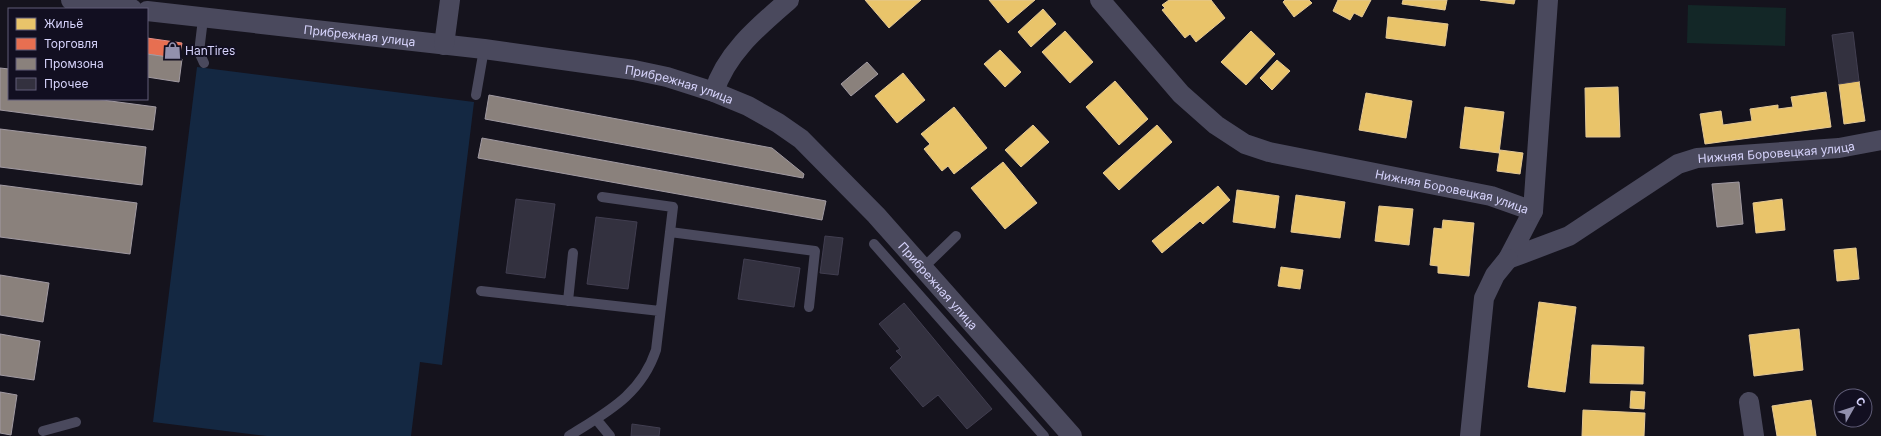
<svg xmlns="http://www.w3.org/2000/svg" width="1881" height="436" viewBox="0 0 1881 436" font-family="Inter,sans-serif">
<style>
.green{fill:#132727}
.water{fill:#142842}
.homes{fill:#e9c46a;stroke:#e3c896}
.shops{fill:#e76f51;stroke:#e28d84}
.industry{fill:#8a817c;stroke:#a19aa2}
.building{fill:#33313f;stroke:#413e50}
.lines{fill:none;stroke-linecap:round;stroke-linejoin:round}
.lane{stroke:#4a495d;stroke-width:10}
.street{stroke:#4a495d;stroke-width:20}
.labels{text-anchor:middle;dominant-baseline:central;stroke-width:4;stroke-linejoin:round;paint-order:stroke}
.street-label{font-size:12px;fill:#d6d3fb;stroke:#120f21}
.poi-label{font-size:12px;fill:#d6d3fb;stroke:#120f21;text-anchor:start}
</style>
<rect width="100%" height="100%" fill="#15131d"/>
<path class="green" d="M1688,5l98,3 -1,38 -98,-3z"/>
<path class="water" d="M197,67l277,35 -32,263 -22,-3 -9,74h-144l-114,-14z"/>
<path class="homes" d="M865,0h56l-32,28z
M989,0h46l-27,23z
M1169,0h42l14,18 -29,24 -6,-8 -5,4 -23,-28 3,-2 -3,-3z
M1285,0h24l3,3 -18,14 -11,-15z
M1338,0h33l-9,17 -8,-4 -4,7 -17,-9z
M1403,0h44l-2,10 -43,-6z
M1480,0h35l-1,4z
M1043,9l13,15 -25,23 -13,-15z
M1388,17l60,7 -3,22 -59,-8z
M1065,31l28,31 -23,21 -28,-31z
M1251,31l24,23 -29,31 -25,-23z
M1000,50l21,22 -16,15 -21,-23z
M1277,60l13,11 -18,19 -12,-12z
M903,73l22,27 -28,23 -22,-27z
M1115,81l33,38 -29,26 -33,-38z
M1859,81l6,40 -21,3 -5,-40z
M1618,87l2,50h-34l-1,-49z
M1826,92l5,35 -126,17 -5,-30 21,-3 2,14 29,-4 -2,-12 28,-4v4l15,-2 -2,-10z
M1366,93l46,8 -6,37 -47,-8z
M954,107l33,41 -33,26 -6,-8 -6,5 -18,-22 6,-5 -9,-10z
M1465,107l39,5 -5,41 -39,-5z
M1033,125l16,17 -28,25 -16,-17z
M1157,125l15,17 -53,48 -16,-17z
M1500,150l23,3 -3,21 -23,-3z
M1003,162l34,41 -32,26 -34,-41z
M1218,186l12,14 -27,24 -3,-3 -38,32 -10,-12z
M1237,190l42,6 -4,32 -42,-6z
M1296,195l49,7 -5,36 -49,-6z
M1782,199l3,31 -29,3 -3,-30z
M1379,206l34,3 -4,36 -34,-4z
M1443,220l31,3 -5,53 -31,-3v-7l-8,-1 4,-37 8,1z
M1856,248l3,31 -22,2 -3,-31z
M1281,267l22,3 -3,19 -22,-3z
M1539,302l37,5 -11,85 -37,-5z
M1799,329l4,41 -49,6 -5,-41z
M1592,345l52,2 -1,37 -53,-1z
M1631,391l14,1 -1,17 -14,-1z
M1811,400l5,36h-39l-5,-30z
M1583,410l62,3 -1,23h-62z"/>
<path class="shops" d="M147,38l35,5 -3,16 -32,-5z"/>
<path class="industry" d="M147,54l35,5 -3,23 -32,-5z
M867,62l11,12 -27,22 -10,-12z
M0,68l9,1v30h86l61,8 -3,23 -153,-20z
M489,95l283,53 32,26 -1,4 -318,-59z
M0,129l146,18 -4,38 -142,-18z
M482,138l344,63 -4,19 -344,-62z
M1739,182l4,42 -26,3 -5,-43z
M0,185l137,18 -7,51 -130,-17z
M0,275l49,8 -6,39 -43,-7z
M0,334l40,7 -6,39 -34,-5z
M0,392l17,3 -6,40 -11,-2z"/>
<path class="building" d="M1853,32l6,49 -20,3 -7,-49z
M516,199l39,5 -10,74 -39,-5z
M596,217l41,5 -9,67 -41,-5z
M825,236l18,2 -5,37 -18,-2z
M744,259l56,9 -6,39 -56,-8z
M904,303l88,106 -25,20 -29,-34 -15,12 -33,-39 12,-11 -6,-6 4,-2 -21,-25z
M632,424l28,4 -1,8h-28z"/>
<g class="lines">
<path class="lane" d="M203,19l-4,33 5,11
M476,95l8,-46
M670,232l145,19 -6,56
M874,244l170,192
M923,268l33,-32
M481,291l179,20
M568,301l5,-48
M596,419l14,17
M43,431l33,-9
M569,436c38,-24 72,-41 87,-86l17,-143 -71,-10"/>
<g class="street">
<path d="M71,0l61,9"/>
<path id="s1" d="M1100,0l81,94 35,31 29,19 24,8 222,44 42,15 -25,48 61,-23 109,-72 19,-6 142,-10 42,-8"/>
<path id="s2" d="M147,11l337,38 150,21 33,7 47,15 34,14 30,17 23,16 75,76 196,221"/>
<path d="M444,45l6,-45"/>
<path d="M714,92c12,-39 45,-66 75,-92"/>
<path d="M1533,211l15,-211"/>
<path d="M1749,402l5,34"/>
<path d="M1470,436l14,-138 11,-23 13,-16"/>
</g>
</g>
<defs>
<symbol id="shop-bare" viewBox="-9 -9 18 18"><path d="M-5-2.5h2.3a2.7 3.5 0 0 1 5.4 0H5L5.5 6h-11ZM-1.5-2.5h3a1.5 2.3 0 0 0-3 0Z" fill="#9290ad" stroke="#120f21" stroke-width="2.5" paint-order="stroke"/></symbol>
</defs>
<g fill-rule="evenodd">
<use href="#shop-bare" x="160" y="38" width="25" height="25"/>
</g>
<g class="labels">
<g class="street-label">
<text stroke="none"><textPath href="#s2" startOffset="214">Прибрежная улица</textPath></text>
<text stroke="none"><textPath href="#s2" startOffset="538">Прибрежная улица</textPath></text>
<text stroke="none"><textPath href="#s1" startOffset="851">Нижняя Боровецкая улица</textPath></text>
<text stroke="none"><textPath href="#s1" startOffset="418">Нижняя Боровецкая улица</textPath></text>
<text stroke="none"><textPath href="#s2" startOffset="874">Прибрежная улица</textPath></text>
</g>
<g class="poi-label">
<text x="185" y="50">HanTires</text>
</g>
</g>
<rect x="8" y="8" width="140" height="92" fill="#120f21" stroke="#605d78"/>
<rect x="16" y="18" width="20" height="12" fill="#e9c46a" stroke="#605d78"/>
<text x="44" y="28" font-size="12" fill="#d6d3fb">Жильё</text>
<rect x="16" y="38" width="20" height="12" fill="#e76f51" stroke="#605d78"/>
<text x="44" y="48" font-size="12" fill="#d6d3fb">Торговля</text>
<rect x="16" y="58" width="20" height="12" fill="#8a817c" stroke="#605d78"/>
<text x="44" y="68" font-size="12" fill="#d6d3fb">Промзона</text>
<rect x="16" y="78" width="20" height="12" fill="#33313f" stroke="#605d78"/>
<text x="44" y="88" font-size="12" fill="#d6d3fb">Прочее</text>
<g transform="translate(1853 408) rotate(51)"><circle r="19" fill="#120f21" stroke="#605d78"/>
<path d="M0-3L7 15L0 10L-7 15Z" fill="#9290ad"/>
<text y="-6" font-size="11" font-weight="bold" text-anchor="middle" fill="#d6d3fb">С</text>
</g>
</svg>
